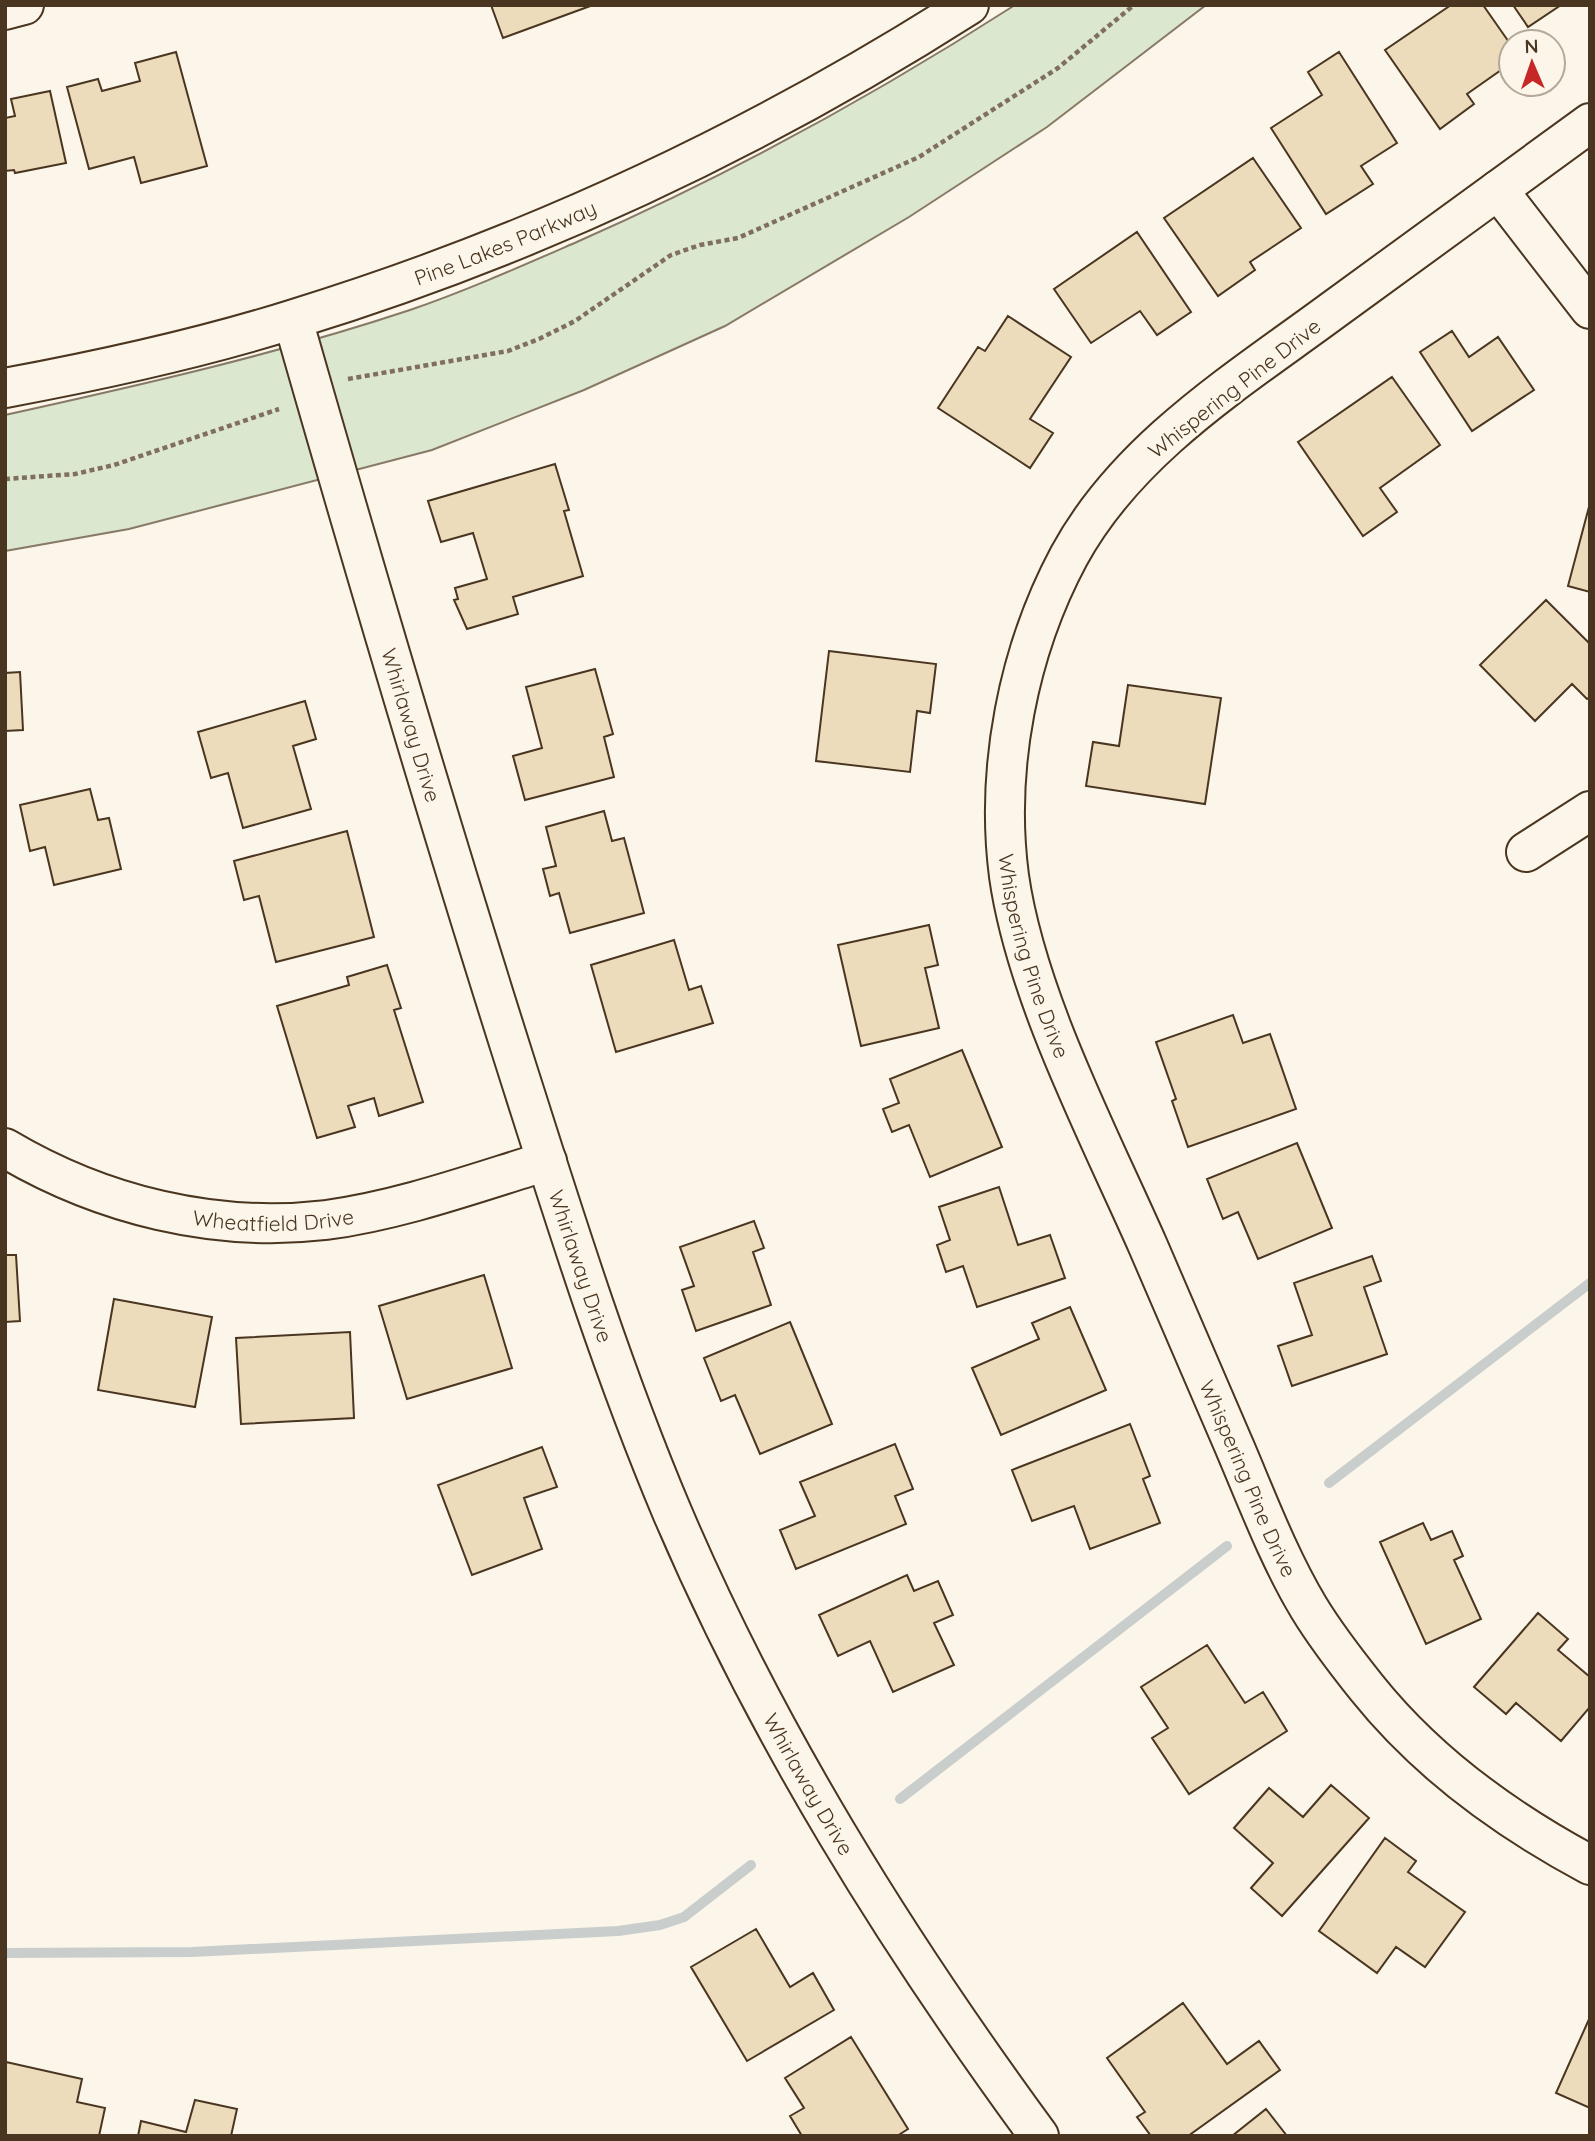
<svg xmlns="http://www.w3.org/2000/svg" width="1595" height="2141" viewBox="0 0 1595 2141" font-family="Quicksand,sans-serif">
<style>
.green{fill:#dce7d0;stroke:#887966;stroke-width:2}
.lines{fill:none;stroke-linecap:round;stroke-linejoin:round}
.stream{stroke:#c9cecd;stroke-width:10}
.building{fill:#ecdcbc;stroke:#4a3520;stroke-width:2}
.minor-casing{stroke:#4a3520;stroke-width:42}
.path{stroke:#7f6f5c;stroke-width:4.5;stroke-dasharray:5 3.5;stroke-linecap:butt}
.minor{stroke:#fbf6e9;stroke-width:38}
.labels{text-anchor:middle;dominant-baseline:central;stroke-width:5;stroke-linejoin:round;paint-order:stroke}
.street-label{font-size:21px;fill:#4a3520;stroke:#fbf6e9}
</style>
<rect width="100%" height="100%" fill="#fbf6e9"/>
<path class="green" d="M1015,5h191l-159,122 -138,90 -184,109 -141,64 -152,60 -303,79 -124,22v-136c136,-30 273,-61 405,-105 58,-20 114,-45 169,-69 152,-67 296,-146 436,-236z"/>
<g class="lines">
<path class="stream" d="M1329,1483l261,-200
M900,1799l327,-253
M5,1953l187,-1 426,-21 42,-6 24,-8 67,-52"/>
</g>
<path class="building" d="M491,5h102l-90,33z
M1451,5h32l28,40v18l-44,31 7,10 -34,25 -55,-79z
M1513,5h48l-33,22z
M176,52l31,114 -66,17 -7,-26 -45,12 -22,-82 31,-8 4,12 38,-10 -5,-18z
M1339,52l58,91 -36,23 12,18 -47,30 -55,-86 51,-33 -14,-23z
M50,91l16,72 -51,10 -1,-3 -9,1v-53l10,-2 -4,-17z
M1253,158l48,70 -51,34 5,8 -37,26 -54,-78z
M1137,232l54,80 -34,23 -17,-24 -49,32 -37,-54z
M1008,316l63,41 -41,62 23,14 -23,35 -92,-60 40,-61 7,4z
M1452,331l17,26 29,-20 36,53 -62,41 -52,-79z
M1392,377l48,68 -60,43 17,24 -34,24 -65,-94z
M555,464l14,46 -5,1 19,65 -70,21 5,17 -51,15 -13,-29 4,-1 -3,-11 32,-9 -14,-46 -32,9 -13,-41z
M1590,503v89l-22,-6z
M1546,600l44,44v53l-3,2 -15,-15 -37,37 -55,-56z
M829,651l107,13 -6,49 -13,-2 -7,61 -94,-11z
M595,669l18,65 -9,3 10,40 -89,23 -12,-44 29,-8 -16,-61z
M20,672l3,58 -18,1v-58z
M1128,685l93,13 -16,106 -119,-18 7,-44 26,4z
M305,701l11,38 -23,7 18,63 -68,19 -15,-55 -17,5 -13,-46z
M90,789l8,31 11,-2 12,51 -67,16 -9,-38 -15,4 -10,-46z
M604,811l8,30 12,-3 20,75 -74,20 -11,-40 -9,3 -7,-27 13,-3 -10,-39z
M347,831l27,106 -98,25 -17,-66 -15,4 -10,-39z
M929,925l9,40 -13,3 14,60 -78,18 -23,-101z
M674,940l15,50 12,-4 12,37 -97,29 -25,-87z
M387,965l14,43 -7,2 29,92 -44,14 -5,-18 -26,8 7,21 -38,11 -40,-132 72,-21 -2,-8z
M1233,1015l10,28 27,-9 26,75 -108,38 -16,-46 4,-2 -20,-57z
M962,1050l40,97 -72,30 -21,-52 -17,7 -9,-23 16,-6 -9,-24z
M1297,1143l35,85 -74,31 -20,-47 -15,7 -16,-40z
M999,1187l19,58 32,-10 15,43 -88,29 -14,-41 -17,6 -9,-27 13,-5 -11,-33z
M754,1221l10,27 -11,4 18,53 -75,26 -14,-41 12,-4 -14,-39z
M5,1255h11l4,66 -15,1z
M1372,1256l9,25 -17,6 23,67 -95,32 -14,-40 34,-11 -18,-52z
M484,1275l28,93 -105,31 -28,-93z
M114,1299l98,18 -17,90 -97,-17z
M1070,1307l36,83 -105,45 -29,-67 67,-29 -7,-16z
M790,1322l42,102 -72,30 -25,-59 -14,6 -17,-43z
M350,1332l4,86 -113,6 -5,-86z
M1130,1424l20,52 -7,3 17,44 -70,26 -16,-43 -42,15 -20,-51z
M895,1444l18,45 -18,7 11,28 -110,45 -16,-39 35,-14 -15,-34z
M542,1447l15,40 -33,11 18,51 -70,26 -34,-90z
M1423,1523l8,17 21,-9 11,25 -9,4 27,59 -55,25 -46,-102z
M907,1575l7,16 24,-10 15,34 -19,8 20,42 -61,27 -23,-51 -32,15 -19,-41z
M1538,1613l30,26 -10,11 32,27v30l-29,34 -45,-38 -10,11 -32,-27z
M1207,1645l38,58 18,-11 24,39 -98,63 -37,-56 16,-10 -27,-41z
M1331,1785l38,33 -87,98 -31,-28 22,-25 -39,-35 35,-40 34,29z
M1385,1838l31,23 -8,11 57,40 -40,55 -29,-20 -19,26 -58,-42z
M756,1929l34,58 23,-14 21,37 -87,51 -56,-94z
M1183,2003l44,61 32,-23 21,29 -92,66h-37l-14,-19 8,-5 -38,-54z
M1590,2017v91l-34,-15z
M851,2037l57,92 -11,7h-95l-12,-20 14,-8 -19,-30z
M6,2062l76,17 -5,23 28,6 -6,28h-94z
M195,2100l42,9 -6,27h-93l3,-15 45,11z
M1266,2109l21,27h-55z"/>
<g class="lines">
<defs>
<g id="minor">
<path d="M5,10l19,-5"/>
<path id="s1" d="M1590,123c-86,62 -172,125 -258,188 -95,70 -205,138 -263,245 -51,95 -74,213 -60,320 17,120 90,259 139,370 29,68 58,135 87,202 23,54 44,110 74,160 17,28 38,55 58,80 60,75 139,132 223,177"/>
<path d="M1498,190l92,119"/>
<path id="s2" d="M293,320c71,248 144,496 222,742 48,151 95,303 157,450 95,223 224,429 367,624"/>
<path id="s3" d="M5,388c97,-18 194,-39 289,-69 237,-73 465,-180 675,-314"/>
<path d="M1526,852l64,-41"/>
<path id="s4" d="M5,1148c96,57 209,85 321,72 75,-10 149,-37 221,-59"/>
</g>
</defs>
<use href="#minor" class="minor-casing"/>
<path class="path" d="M348,379l160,-28 31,-12 36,-18 96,-66 29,-10 38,-7 181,-81 139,-89 76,-63
M5,479l70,-5 39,-9 165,-56"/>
<use href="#minor" class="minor"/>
</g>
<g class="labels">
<g class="street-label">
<text stroke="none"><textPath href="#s3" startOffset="522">Pine Lakes Parkway</textPath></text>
<text transform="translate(1234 388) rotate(-38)">Whispering Pine Drive</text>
<text stroke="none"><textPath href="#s2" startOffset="422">Whirlaway Drive</textPath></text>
<text stroke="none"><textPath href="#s1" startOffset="1096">Whispering Pine Drive</textPath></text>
<text stroke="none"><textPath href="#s4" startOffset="282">Wheatfield Drive</textPath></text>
<text stroke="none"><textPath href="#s2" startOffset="989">Whirlaway Drive</textPath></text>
<text stroke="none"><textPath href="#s1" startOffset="1662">Whispering Pine Drive</textPath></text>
<text stroke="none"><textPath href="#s2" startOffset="1556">Whirlaway Drive</textPath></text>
</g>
</g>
<rect width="1595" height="2141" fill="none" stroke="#4a3520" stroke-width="14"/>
<g transform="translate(1532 63) rotate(358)"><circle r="33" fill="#fbf6e9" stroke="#b4a999" stroke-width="2"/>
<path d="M0-5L12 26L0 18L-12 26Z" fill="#c62828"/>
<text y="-10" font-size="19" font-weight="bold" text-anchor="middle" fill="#4a3520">N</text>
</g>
</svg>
